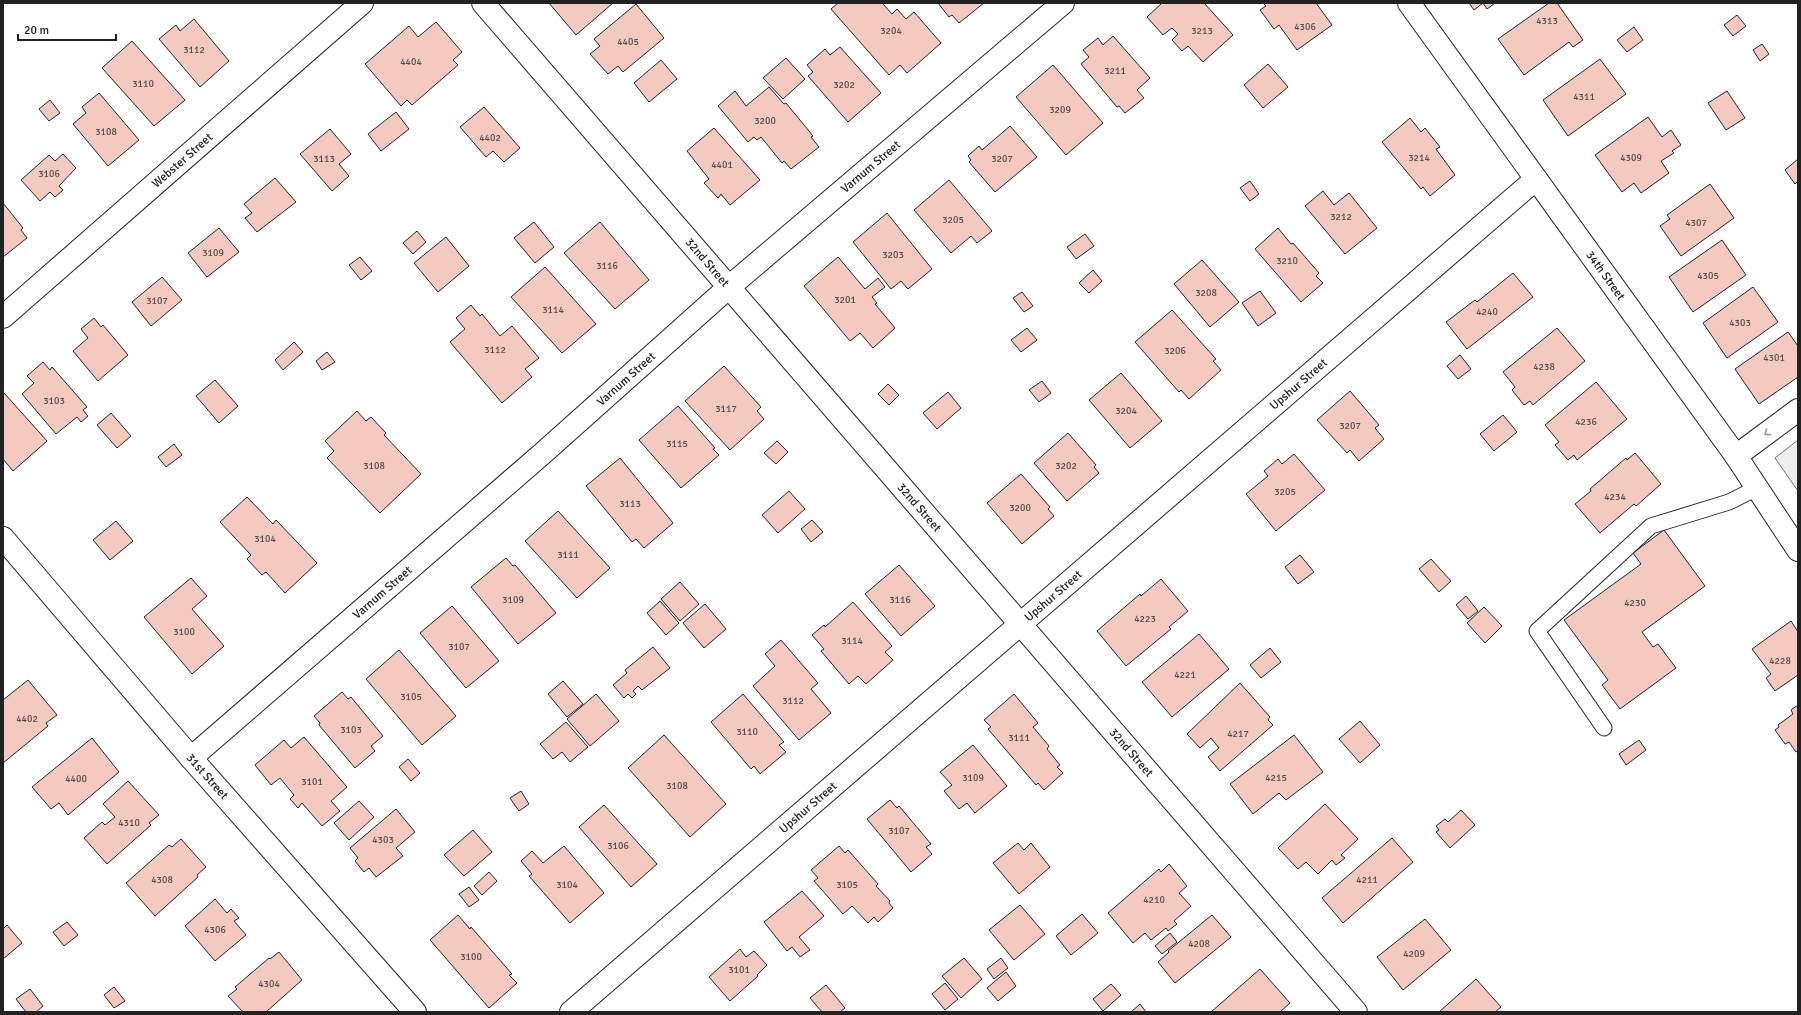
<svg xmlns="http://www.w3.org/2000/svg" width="1801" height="1015" viewBox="0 0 1801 1015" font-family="Signika,sans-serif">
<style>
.green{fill:#eee;stroke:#6f6f6f}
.building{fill:#f3c9c0;stroke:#222}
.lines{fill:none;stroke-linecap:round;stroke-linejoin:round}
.service-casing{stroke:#222;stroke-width:17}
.minor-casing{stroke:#222;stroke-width:24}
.tertiary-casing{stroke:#222;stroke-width:24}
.service{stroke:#fff;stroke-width:15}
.minor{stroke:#fff;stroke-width:22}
.tertiary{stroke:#fff;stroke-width:22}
.oneway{stroke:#9c9c9c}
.labels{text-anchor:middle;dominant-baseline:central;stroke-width:3;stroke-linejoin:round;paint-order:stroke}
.number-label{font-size:10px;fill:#564c4a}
.street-label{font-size:12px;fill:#222;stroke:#fff}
</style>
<rect width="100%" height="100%" fill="#fff"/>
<path class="green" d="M1798,440v51l-23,-33z"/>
<path class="building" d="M549,3h64l-37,32z
M838,3h44l10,11 5,-5 9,10 8,-7 27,31 -34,30 -7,-8 -11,10 -58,-66z
M938,3h46l-25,20 -7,-8 -3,2z
M1162,3h42l29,32 -30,27 -15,-16 -6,5 -10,-11 6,-6 -6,-6 -9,7 -16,-18z
M1263,3h53l16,22 -35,25 -18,-25 -5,4 -14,-19 6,-4z
M1469,3h26l-8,6 -4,-6 -9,7z
M1549,3h8l26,37 -10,7 -4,-5 -45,33 -26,-36z
M636,4l28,34 -41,34 -5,-6 -10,8 -18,-20 10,-8 -6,-7z
M1737,15l9,11 -13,10 -9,-11z
M194,19l35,42 -29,26 -41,-48 17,-14 4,6z
M436,22l26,30 -9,8 5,5 -46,40 -5,-5 -6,6 -36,-42 44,-38 9,11z
M1634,27l9,13 -16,12 -10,-12z
M1113,36l37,42 -13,12 7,8 -19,15 -6,-7 -2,1 -36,-43 8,-7 -6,-7 15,-12 5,7z
M132,41l53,59 -31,26 -52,-58z
M1762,44l7,10 -9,7 -7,-11z
M840,47l41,46 -33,29 -40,-46 5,-4 -6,-7 18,-16 5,6z
M786,58l19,21 -22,20 -20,-21z
M1600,59l26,35 -58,42 -25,-36z
M661,60l16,19 -28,23 -15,-19z
M1268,64l20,23 -25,21 -19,-23z
M1053,65l50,58 -37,32 -50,-58z
M769,87l15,17 2,-1 27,33 -2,1 8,10 -28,22 -7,-8 -2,2 -21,-26 -4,3 -3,-3 -6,5 -30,-36 17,-15 11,15z
M1727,91l18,27 -19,12 -18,-27z
M99,93l40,47 -31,26 -35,-42 13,-11 -4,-6z
M50,100l10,13 -11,8 -10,-12z
M484,107l36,41 -16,14 -11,-11 -7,6 -26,-30z
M396,112l13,17 -28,22 -13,-17z
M1648,117l14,20 9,-7 10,15 -9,6 2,2 -13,8 8,12 -28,20 -7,-10 -12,9 -27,-37z
M1410,118l11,14 4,-4 15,19 -4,2 19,26 -25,21 -7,-9 -2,2 -39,-47z
M1010,126l27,31 -42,35 -26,-30 2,-2 -3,-4 11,-10 3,4z
M714,128l46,52 -30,25 -9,-11 -3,4 -14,-15 5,-4 -22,-28z
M330,129l21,25 -12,10 10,12 -17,15 -32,-37z
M63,154l13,14 -17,18 4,4 -8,7 -5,-5 -10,9 -19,-21 28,-25 6,6z
M1798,159v22l-3,3 -10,-14z
M275,178l21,24 -39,30 -12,-14 7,-5 -8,-9z
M949,180l43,51 -15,12 -6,-7 -20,17 -37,-43z
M1250,181l9,13 -9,7 -10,-13z
M1710,184l24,34 -53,38 -21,-30 10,-7 -3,-4z
M1323,191l11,14 15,-12 28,35 -32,26 -40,-48z
M3,203l20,25 -2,2 6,8 -24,19z
M887,213l45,56 -24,20 -7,-8 -10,8 -38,-47z
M534,222l20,25 -19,16 -21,-25z
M600,222l49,58 -34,29 -51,-56z
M219,228l20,24 -32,25 -19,-24z
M1278,228l13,16 2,-1 26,30 -3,3 7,7 -22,19 -46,-53z
M417,231l9,11 -13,12 -10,-11z
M1085,234l9,12 -18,13 -9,-12z
M446,237l23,29 -31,26 -24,-29z
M1722,240l24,35 -53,37 -24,-35z
M360,257l12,14 -11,9 -12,-15z
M838,257l27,32 13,-11 7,9 -13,10 5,6 -2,1 20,24 -22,20 -13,-15 -10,8 -46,-55z
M1202,260l37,42 -29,25 -36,-43z
M545,267l51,57 -34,29 -51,-56z
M1093,270l9,11 -13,12 -10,-10z
M1513,273l20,24 -66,52 -21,-27 29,-22 2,2z
M162,277l20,23 -31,26 -19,-24z
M1753,287l25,35 -51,36 -24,-35z
M1260,291l16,22 -18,13 -16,-23z
M1022,292l11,14 -9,6 -11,-14z
M471,305l9,11 2,-2 18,22 12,-10 27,32 -14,11 7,8 -30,26 -52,-61 15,-13 -9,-11z
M1172,310l44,49 -3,2 8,9 -32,29 -8,-9 -2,2 -44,-50z
M94,318l7,9 2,-2 25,30 -30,26 -25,-30 15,-13 -7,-9z
M1027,328l10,12 -16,12 -10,-12z
M1557,328l28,33 -52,44 -3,-4 -6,4 -12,-15 3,-3 -12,-15z
M1788,332l10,14v31l-39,27 -24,-35z
M294,342l9,10 -20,18 -8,-10z
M327,352l8,10 -13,8 -6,-9z
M1460,355l11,14 -13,10 -11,-13z
M43,362l7,8 2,-3 35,40 -4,3 5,6 -7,6 -4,-5 -21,17 -34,-40 12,-11 -7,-7z
M724,366l37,41 -4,4 7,8 -34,31 -45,-49z
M1121,373l41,48 -32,27 -41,-48z
M215,380l23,26 -19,17 -23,-27z
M1042,381l9,12 -12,9 -10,-12z
M1596,382l31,37 -50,41 -3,-5 -6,5 -13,-15 4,-3 -14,-17z
M888,384l11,11 -10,10 -11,-11z
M1350,391l29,34 -4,3 9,11 -25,22 -9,-11 -3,3 -30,-33z
M948,392l13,16 -24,21 -14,-16z
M4,393l43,48 -34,30 -10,-12v-65z
M678,406l37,42 -2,1 6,6 -38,33 -42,-48z
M357,411l9,10 5,-4 15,16 -2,2 37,39 -41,39 -53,-55 7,-7 -9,-10z
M111,413l20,23 -14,12 -20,-23z
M1503,415l14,17 -23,19 -14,-17z
M1068,433l28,32 -2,2 5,6 -32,28 -33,-38z
M777,441l11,11 -12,12 -12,-11z
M174,444l8,11 -16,12 -8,-10z
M1635,453l26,31 -25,22 -2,-2 -34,29 -25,-29 16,-13 -1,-2 36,-31 1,2z
M1294,454l31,36 -49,41 -30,-37 22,-18 -4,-5 14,-12 4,5z
M620,458l53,65 -29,25 -8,-9 -4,3 -46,-56z
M1021,474l29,33 -2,2 6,7 -32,28 -35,-41z
M789,491l16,18 -27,24 -16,-18z
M247,497l26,27 3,-4 41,43 -32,30 -19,-21 -4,3 -15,-16 4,-4 -31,-33z
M558,511l52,57 -33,30 -52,-57z
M812,520l11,12 -12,10 -10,-13z
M116,521l17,20 -23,19 -17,-20z
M1664,530l41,56 -63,46 11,15 5,-3 18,24 -56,41 -18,-24 6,-5 -44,-60 77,-56 -8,-11z
M1300,555l14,17 -16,12 -13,-17z
M506,558l7,8 2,-1 41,48 -38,31 -47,-57z
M1431,559l20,22 -12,11 -20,-23z
M899,565l36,41 -34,30 -36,-42z
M191,578l16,18 -15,13 32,37 -32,28 -48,-57z
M1161,579l27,32 -19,16 2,2 -45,37 -29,-35 43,-37 1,2z
M680,582l19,22 -19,17 -19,-22z
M1466,596l12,15 -10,8 -12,-14z
M660,601l19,22 -13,12 -19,-22z
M853,602l39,44 -7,6 8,8 -27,24 -8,-8 -9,8 -28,-33 3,-2 -12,-14 12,-10 1,2z
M705,604l21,25 -22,19 -21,-25z
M452,606l47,55 -33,27 -46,-55z
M1484,607l18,19 -17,17 -18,-20z
M1791,621l7,11v43l-23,16 -9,-13 5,-4 -19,-25z
M1199,634l30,35 -57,48 -30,-35z
M781,640l37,43 -7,6 20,24 -32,27 -46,-54 22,-20 -10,-12z
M653,647l17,21 -28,22 -4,-4 -5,5 3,3 -4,4 -4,-4 -4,4 -11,-13 14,-12 -2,-3z
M1270,648l11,14 -20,16 -11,-13z
M399,650l57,66 -34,29 -56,-66z
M28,680l29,35 -11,8 2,3 -45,37v-63z
M563,681l20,23 -16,13 -19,-23z
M1240,683l30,34 -2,3 5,5 -53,46 -12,-14 11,-9 -8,-10 -11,10 -13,-14z
M342,692l6,7 3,-2 32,39 -12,10 4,5 -20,17 -36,-43 1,-2 -6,-7z
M596,694l23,27 -29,25 -23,-27z
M743,694l41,48 -5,3 7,7 -26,22 -6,-8 -3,3 -40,-47z
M1014,694l24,29 -5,4 16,19 -2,3 13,16 -3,2 6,6 -19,17 -6,-7 -2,2 -48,-56 3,-2 -7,-7z
M1798,705v46l-2,1 -7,-10 -4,2 -10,-14 4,-3 -1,-2 15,-11 -2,-4z
M1360,721l20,24 -20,18 -21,-24z
M566,722l22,25 -18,15 -8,-10 -9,7 -13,-15z
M664,735l62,69 -36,33 -62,-69z
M1294,735l29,37 -37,28 -7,-7 -26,21 -23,-30z
M304,737l43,50 -16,14 9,10 -18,15 -20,-23 -4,5 -8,-9 4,-4 -14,-17 -9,7 -16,-20 29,-25 7,8z
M92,738l27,34 -51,43 -9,-12 -8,6 -19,-22z
M1639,740l7,10 -20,15 -7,-11z
M973,745l34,41 -32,27 -8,-10 -8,6 -15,-18 8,-6 -12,-13z
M408,759l12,14 -9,8 -12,-14z
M128,781l31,34 -10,8 2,2 -44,39 -23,-26 18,-16 3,3 10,-8 -12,-13z
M521,791l8,13 -10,7 -9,-13z
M890,800l7,8 2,-2 32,38 -5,3 6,7 -21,18 -44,-53z
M359,801l15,16 -25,23 -15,-17z
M1325,804l33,35 -17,16 4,3 -9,7 -4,-5 -14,14 -12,-12 -8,7 -20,-21z
M604,805l53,59 -26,23 -52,-60z
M396,809l19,23 -19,16 7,8 -27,21 -7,-9 -5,4 -9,-11 3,-3 -8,-10z
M1461,810l14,15 -25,23 -14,-16 3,-2 -3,-4 9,-7 3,3z
M473,830l19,22 -28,24 -20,-21z
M1392,838l21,24 -70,61 -21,-25z
M181,839l25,28 -9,8 1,2 -43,39 -29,-33 43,-38 3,2z
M1018,843l6,7 7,-7 19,24 -31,27 -26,-31z
M564,846l40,47 -34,30 -41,-47 3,-2 -11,-13 11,-10 11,12z
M839,846l6,7 3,-3 30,34 -2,2 14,15 -1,2 4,5 -15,14 -4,-5 -6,6 -16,-17 -9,8 -29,-33 4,-3 -7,-8z
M1169,864l18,22 -8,7 12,13 -17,15 3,3 -9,7 -2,-3 -15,12 -6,-7 -12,10 -25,-30 51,-44 2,3z
M489,872l8,9 -15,14 -8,-9z
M469,887l10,13 -10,7 -10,-13z
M802,891l22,25 -25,21 11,13 -10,7 -8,-10 -5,4 -23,-29z
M215,899l12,14 4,-4 8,9 -5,3 12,14 -31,26 -30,-35z
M1020,905l25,29 -31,26 -25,-30z
M1082,914l16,19 -27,22 -15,-19z
M458,915l12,14 1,-2 41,47 -3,1 8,8 -28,25 -59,-68z
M1212,915l19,22 -56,46 -17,-21 11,-10 -1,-1z
M1425,919l26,31 -48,40 -26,-33z
M67,922l11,13 -14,11 -11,-14z
M7,925l15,18 -19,16v-30z
M1170,933l7,9 -15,12 -7,-8z
M740,949l6,8 8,-6 13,14 -10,10 1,1 -28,25 -21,-24z
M279,952l23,28 -36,32h-23l-15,-16 9,-7 -2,-2 34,-29 1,1z
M964,958l18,21 -21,19 -19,-22z
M1001,958l7,10 -14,11 -7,-10z
M1260,969l30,34 -10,9h-69z
M1006,972l10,14 -18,15 -11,-13z
M1476,979l25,28 -6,5h-56z
M945,983l13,16 -13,11 -13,-16z
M1111,984l10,11 -18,16 -10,-12z
M826,985l19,23 -5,4h-18l-12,-14z
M114,987l11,14 -11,7 -10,-13z
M30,989l13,17 -7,6h-10l-10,-13z
M1140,1004l6,8h-15z"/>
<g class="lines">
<defs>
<path id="service" d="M1604,728l-67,-97 114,-105 78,-24 28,-14"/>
<g id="minor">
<path id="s1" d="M483,3l873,1009"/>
<path id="s2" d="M3,317l359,-314"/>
<path d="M1736,456l62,-46"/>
<path id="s3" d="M3,538l188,220 224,254"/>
<path id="s4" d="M191,758l351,-304 187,-167 334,-284"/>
<path id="s5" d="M571,1012l965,-833"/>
</g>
<g id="tertiary">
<path id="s6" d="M1409,3l327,453 62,94"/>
</g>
</defs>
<use href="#service" class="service-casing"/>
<use href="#minor" class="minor-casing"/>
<use href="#tertiary" class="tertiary-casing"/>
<use href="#service" class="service"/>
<use href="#minor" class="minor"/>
<use href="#tertiary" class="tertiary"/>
</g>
<defs><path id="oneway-chevron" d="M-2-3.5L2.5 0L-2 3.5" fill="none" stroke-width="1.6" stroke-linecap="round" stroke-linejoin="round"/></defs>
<use class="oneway" href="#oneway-chevron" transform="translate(1767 433) rotate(144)"/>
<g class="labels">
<g class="number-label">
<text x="1547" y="21">4313</text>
<text x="1305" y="27">4306</text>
<text x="891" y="31">3204</text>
<text x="1202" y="31">3213</text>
<text x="628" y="42">4405</text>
<text x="194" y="50">3112</text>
<text x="411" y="62">4404</text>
<text x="1115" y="71">3211</text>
<text x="143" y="84">3110</text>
<text x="844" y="85">3202</text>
<text x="1584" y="97">4311</text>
<text x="1060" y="110">3209</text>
<text x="765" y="121">3200</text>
<text x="106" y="132">3108</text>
<text x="490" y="138">4402</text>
<text x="1419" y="158">3214</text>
<text x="1631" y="158">4309</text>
<text x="324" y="159">3113</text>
<text x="1002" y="159">3207</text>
<text x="722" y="165">4401</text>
<text x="49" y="174">3106</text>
<text x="1341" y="217">3212</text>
<text x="953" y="220">3205</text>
<text x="1696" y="223">4307</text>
<text x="213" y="253">3109</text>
<text x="893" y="255">3203</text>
<text x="1287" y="261">3210</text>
<text x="607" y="266">3116</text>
<text x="1708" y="276">4305</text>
<text x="1206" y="293">3208</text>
<text x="845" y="300">3201</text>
<text x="157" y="301">3107</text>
<text x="553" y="310">3114</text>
<text x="1487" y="312">4240</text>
<text x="1740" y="323">4303</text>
<text x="495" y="350">3112</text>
<text x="1175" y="351">3206</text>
<text x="1774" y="358">4301</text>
<text x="1544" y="367">4238</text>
<text x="54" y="401">3103</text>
<text x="726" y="409">3117</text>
<text x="1126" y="411">3204</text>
<text x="1586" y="422">4236</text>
<text x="1350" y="426">3207</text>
<text x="677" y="444">3115</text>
<text x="374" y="466">3108</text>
<text x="1066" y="466">3202</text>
<text x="1285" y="492">3205</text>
<text x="1615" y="497">4234</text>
<text x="630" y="504">3113</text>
<text x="1020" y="508">3200</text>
<text x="265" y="539">3104</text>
<text x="568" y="555">3111</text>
<text x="513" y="600">3109</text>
<text x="900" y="600">3116</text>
<text x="1635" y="603">4230</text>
<text x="1145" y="619">4223</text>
<text x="184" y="632">3100</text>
<text x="852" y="641">3114</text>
<text x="459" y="647">3107</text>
<text x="1780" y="661">4228</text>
<text x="1185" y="675">4221</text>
<text x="411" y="697">3105</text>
<text x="793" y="701">3112</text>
<text x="27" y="719">4402</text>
<text x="351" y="730">3103</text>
<text x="747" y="732">3110</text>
<text x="1238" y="734">4217</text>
<text x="1019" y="738">3111</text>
<text x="973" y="778">3109</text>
<text x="1276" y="778">4215</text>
<text x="76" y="779">4400</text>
<text x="312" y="782">3101</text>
<text x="677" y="786">3108</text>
<text x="129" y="823">4310</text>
<text x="899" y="831">3107</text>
<text x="383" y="840">4303</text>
<text x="618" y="846">3106</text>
<text x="162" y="880">4308</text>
<text x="1367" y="880">4211</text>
<text x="567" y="885">3104</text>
<text x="847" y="885">3105</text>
<text x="1154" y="900">4210</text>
<text x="215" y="930">4306</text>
<text x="1199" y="944">4208</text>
<text x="1414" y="954">4209</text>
<text x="471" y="957">3100</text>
<text x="739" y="970">3101</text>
<text x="269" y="984">4304</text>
</g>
<g class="street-label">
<text stroke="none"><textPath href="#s2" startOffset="238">Webster Street</textPath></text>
<text stroke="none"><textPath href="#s4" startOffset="901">Varnum Street</textPath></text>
<text stroke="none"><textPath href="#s1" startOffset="343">32nd Street</textPath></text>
<text stroke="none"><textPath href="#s6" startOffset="336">34th Street</textPath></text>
<text stroke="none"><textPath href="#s4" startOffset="577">Varnum Street</textPath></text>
<text stroke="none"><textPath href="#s5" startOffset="961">Upshur Street</textPath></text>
<text stroke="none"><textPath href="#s1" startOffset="667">32nd Street</textPath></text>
<text stroke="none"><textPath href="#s4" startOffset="253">Varnum Street</textPath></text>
<text stroke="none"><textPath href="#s5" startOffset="637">Upshur Street</textPath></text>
<text stroke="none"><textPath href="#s1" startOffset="991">32nd Street</textPath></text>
<text stroke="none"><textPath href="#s3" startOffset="314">31st Street</textPath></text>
<text stroke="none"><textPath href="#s5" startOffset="313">Upshur Street</textPath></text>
</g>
</g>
<rect width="1801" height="1015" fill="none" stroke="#222222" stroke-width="8"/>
<path d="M18 34v6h98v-6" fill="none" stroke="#222222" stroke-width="2"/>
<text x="24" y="34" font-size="12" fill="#222222" stroke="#ffffff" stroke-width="3" paint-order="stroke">20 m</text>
</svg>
